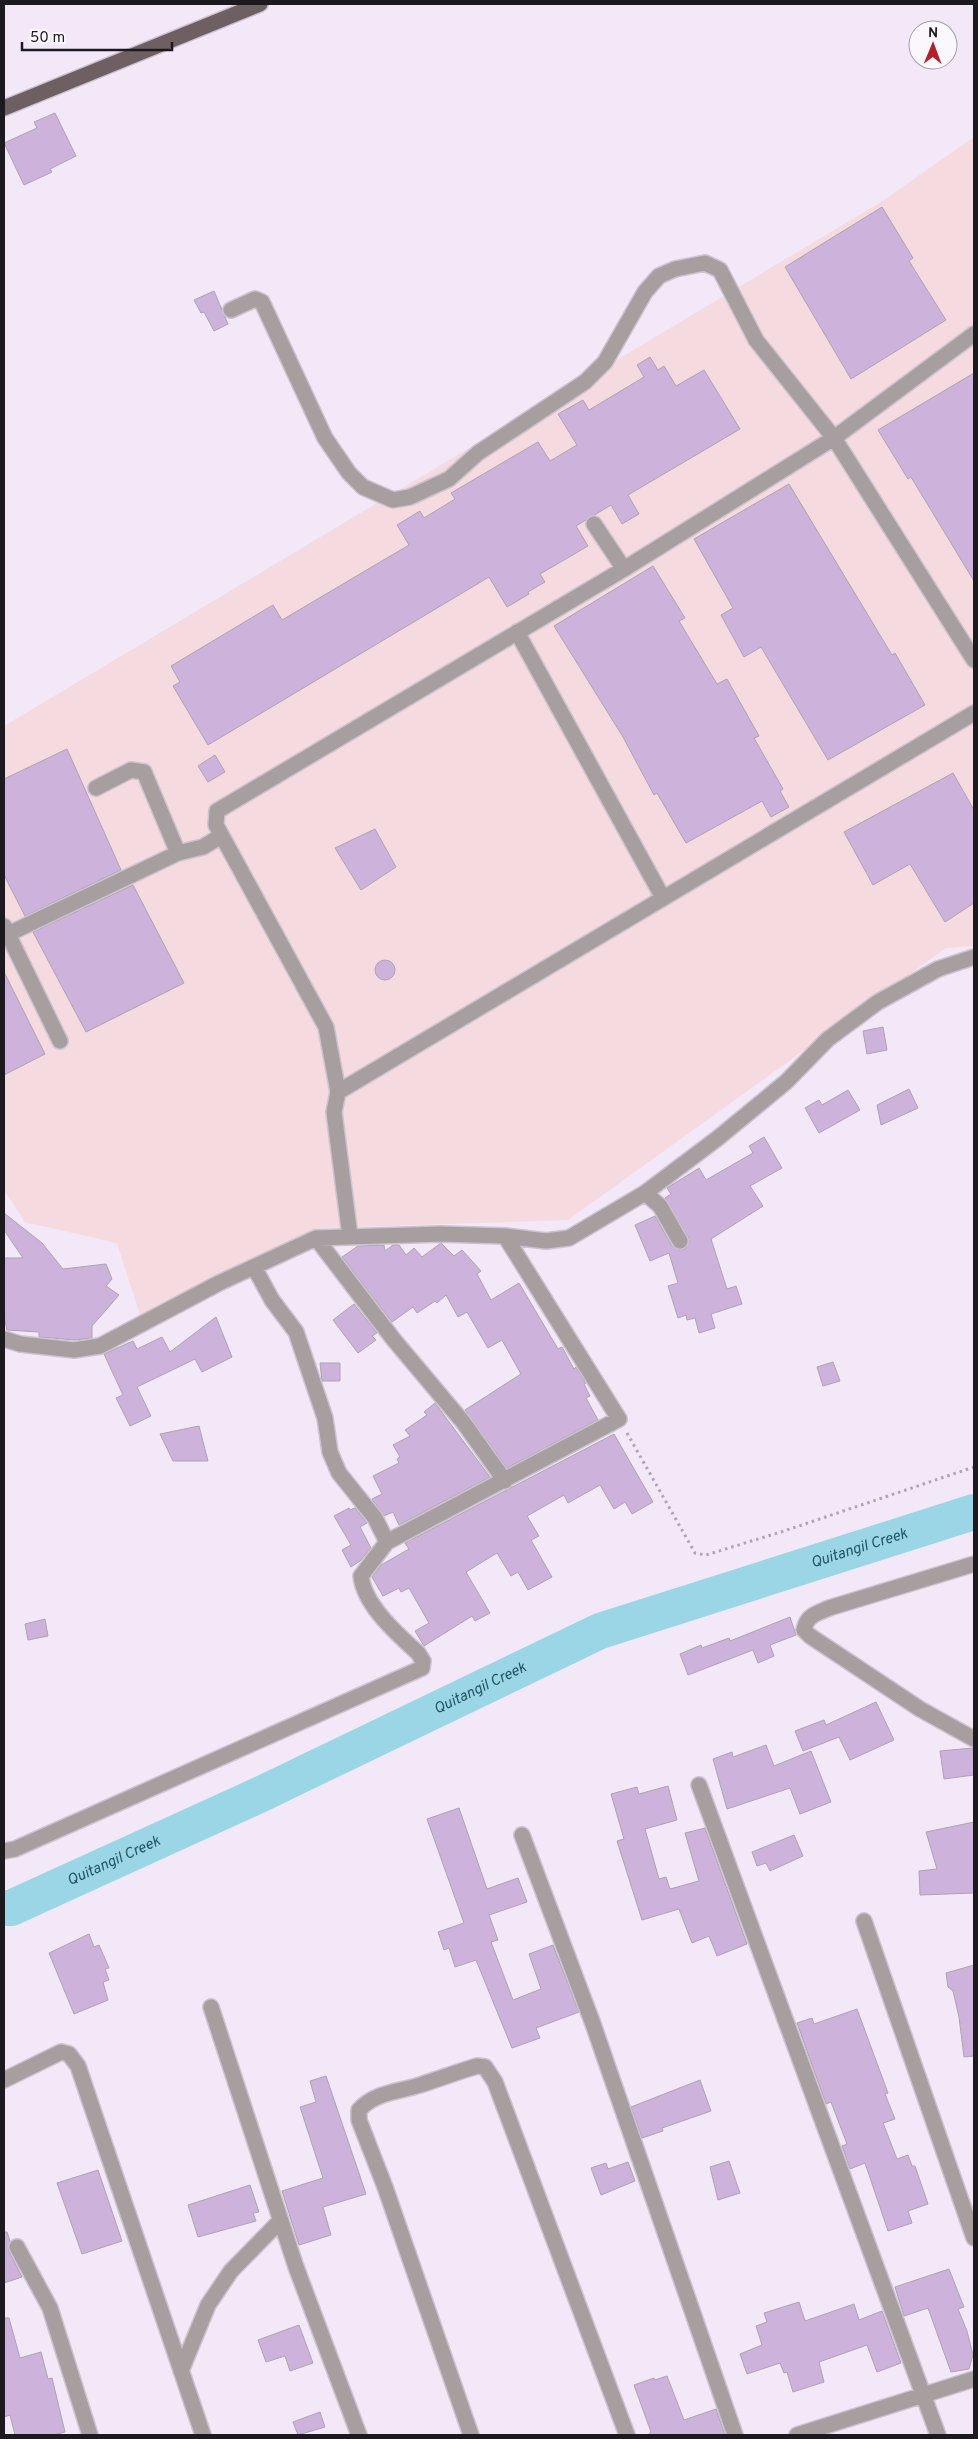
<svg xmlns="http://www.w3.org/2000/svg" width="978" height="2439" viewBox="0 0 978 2439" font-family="Overpass,sans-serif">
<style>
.industrial{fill:#f5dadf}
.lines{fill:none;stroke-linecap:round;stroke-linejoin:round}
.river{stroke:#9bd6e6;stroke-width:36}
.building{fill:#cdb2db;stroke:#ada3b2}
.minor-casing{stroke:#ccc3d0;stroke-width:18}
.major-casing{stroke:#ccc3d0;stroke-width:18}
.path{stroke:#ada5b1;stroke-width:3;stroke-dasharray:2.5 4;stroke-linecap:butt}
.minor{stroke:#a79ea0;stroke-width:15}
.major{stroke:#6e5f62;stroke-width:15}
.labels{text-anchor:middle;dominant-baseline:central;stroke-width:4.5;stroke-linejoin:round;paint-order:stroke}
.water-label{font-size:15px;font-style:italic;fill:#225460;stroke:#fbf7fe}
</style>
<rect width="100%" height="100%" fill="#f2e8f7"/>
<path class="industrial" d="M974,137v809l-28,2 -378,272 -246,8 -182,87 -23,-72 -92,-21 -21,-32v-464l877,-524z"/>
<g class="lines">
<path class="river" id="s1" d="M4,1908h7l246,-112 343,-165 374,-119"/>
</g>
<path class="building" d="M55,113l21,43 -26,13 2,3 -28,13 -20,-42 33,-15 -3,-6z
M882,207l31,51 -4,3 37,59 -95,59 -66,-112z
M214,291l14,33 -14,7 -10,-19 -3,1 -7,-13z
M650,357l8,13 6,-4 12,20 28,-16 36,59 -112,66 11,19 -17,10 -11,-19 -35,21 12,20 -48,28 5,8 -17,10 1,2 -22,13 -18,-30 -281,168 -35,-59 7,-4 -9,-16 102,-61 9,15 127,-75 -12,-20 23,-14 4,7 31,-19 -4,-6 87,-51 12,19 27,-16 -19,-31 25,-14 6,10 55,-33 -7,-12z
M974,373v208l-63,-104 -3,2 -30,-49z
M789,484l103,171 3,-2 30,52 -97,55 -67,-113 -17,10 -23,-42 12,-7 -39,-69z
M653,566l32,52 -6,3 38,63 10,-5 32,57 -5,2 29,51 -3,2 9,16 -18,10 -9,-16 -76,42 -29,-50 -3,2 -31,-58 -69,-111z
M67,749l54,121 -96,46 -21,-41v-96z
M215,755l10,17 -17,10 -10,-16z
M953,773l21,37v93l-29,19 -35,-58 -37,21 -29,-53z
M375,829l21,38 -35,23 -26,-42z
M133,885l51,98 -98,49 -53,-100z
M375 970a10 10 0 1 1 20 0a10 10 0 1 1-20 0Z
M4,972l41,82 -41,21z
M883,1027l4,23 -20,4 -4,-23z
M909,1089l9,19 -37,17 -4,-20z
M848,1090l12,20 -41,23 -14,-25 14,-8 3,5z
M764,1137l18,31 -32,18 13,20 -52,33 16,50 9,-3 6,18 -31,10 4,14 -16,5 -4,-15 -8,2 -1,-5 -8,3 -10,-32 10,-3 -9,-30 -19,8 -15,-36 20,-9 17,30 7,4 6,-1 4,-7 -1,-5 -23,-39 6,-4 -4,-6 32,-20 7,12 47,-27 -4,-7z
M4,1213l38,30 21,26 43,-5 6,15 -6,7 13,9 -27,31v12l-17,2 -36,-3v-5l-32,-2 -3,-13v-59h19l-19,-28z
M441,1243l13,13 8,-6 19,21 -4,3 14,26 28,-17 39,66 4,-2 12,22 2,-2 10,16 -2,1 6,12 -4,2 12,22 -91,48 -42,-58 56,-36 -19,-34 -14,8 -21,-36 -9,5 -12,-22 -9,8 -2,-2 -18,12 -4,-6 -21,15 -50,-65 16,-11 26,-1 1,6 8,-6h6l7,10 8,-7 8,9z
M354,1304l23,29 -5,3 4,4 -18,13 -25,-33z
M216,1317l16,40 -30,15 -7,-13 -58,28 14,29 -21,10 -14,-28 7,-3 -19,-41 29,-13 4,8 25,-12 8,15z
M833,1362l7,19 -17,5 -6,-19z
M320,1363h20v18h-18z
M435,1403l55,74 -91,48 -6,-13 -9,4 -12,-17 10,-5 -9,-18 26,-13 -2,-4 3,-2 -7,-12 17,-9 -5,-6 22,-15 -3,-3z
M199,1426l9,35h-35l-13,-27z
M614,1434l39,68 -21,12 -7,-12 -11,7 -14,-24 -32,18 -4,-8 -37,21 12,20 -8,4 21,37 -24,13 -10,-18 -7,4 -14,-23 -31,19 24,41 -15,8 -3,-5 -48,30 -9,-15 14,-8 -20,-35 -8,4 -2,-4 -16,8 -11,-19 9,-12 28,-16 -4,-6z
M349,1508l1,2 5,-2 12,15 -7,4 11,21 -11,13 -9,6 -9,-17 9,-5 -17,-29z
M790,1617l6,18 -26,10 4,11 -16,7 -5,-13 -65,25 -8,-21 21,-9 1,3 27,-10 1,3z
M45,1619l3,17 -20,4 -3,-16z
M876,1702l18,38 -44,20 -11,-23 -36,14 -8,-20 29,-11 2,5z
M766,1745l8,21 37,-15 20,51 -31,12 -10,-26 -63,21 -14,-50 19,-7 1,5z
M973,1748l1,27 -30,4 -4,-28z
M668,1786l9,34 -32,9 14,50 7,-2 4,12 29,-8 -14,-48 20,-5 42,116 -30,12 -8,-20 -17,7 -13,-34 -37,11 -25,-79 7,-2 -13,-45 26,-7 2,7z
M459,1808l28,81 31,-11 9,24 -38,13 9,25 -7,2 22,58 28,-11 -12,-35 24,-9 26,67 -43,16 4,10 -28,10 -36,-88 -21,7 -6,-19 -5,2 -6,-18 26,-9 -37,-104z
M974,1822v71l-54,2 -1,-24 18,-2 -11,-37z
M794,1835l9,21 -33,15 -4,-8 -9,3 -5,-14z
M89,1934l5,13 5,-2 10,23 -4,1 4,11 -6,2 5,18 -34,14 -25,-61z
M974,1965v91l-10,1 -5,-40 -6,-26 -5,-4 -2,-14z
M857,2009l31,84 -3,1 10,25 -12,4 14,36 11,-4 4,11h3l13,38 -20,7 4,12 -24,8 -23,-68 -15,6 -8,-23 5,-2 -16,-42 -5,2 -29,-81 15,-5 2,6z
M326,2076l40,118 -43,13 8,28 -32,10 -17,-54 41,-13 -23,-71 16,-5 -6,-21z
M700,2080l11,31 -49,17 1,3 -21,7 -11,-31z
M729,2161l11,32 -22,7 -8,-33z
M628,2162l7,19 -34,14 -10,-27 15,-5 2,6z
M98,2170l24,71 -40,13 -25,-71z
M250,2185l9,27 -6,1 3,8 -58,16 -10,-32z
M4,2232h3l3,9 -1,10 13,26 -18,6z
M949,2269l15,38 -6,2 9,22 6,24 -4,14 -18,3 -23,-64 -24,8 -9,-29z
M799,2302l6,19 49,-17 5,16 23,-9 19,52 -24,9 -10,-27 -48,17 5,20 -31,10 -6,-20 -3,1 -4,-10 -33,11 -7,-20 22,-9 -6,-19 11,-4 -3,-9z
M4,2318h5l11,40 21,-6 7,27 4,-1 13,54 -12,3h-38l-5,-20 -6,2z
M299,2325l14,38 -23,8 -5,-15 -19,6 -8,-22z
M667,2376l17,44 32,-11 9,26h-77l3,-3 -17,-47 20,-7 1,2z
M320,2412l5,15 -27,8 -5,-13z"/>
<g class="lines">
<defs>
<path id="minor" d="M231,310l24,-11 7,3 63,136 24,35 14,14 30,13 17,-3 39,-18 29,-26 107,-71 20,-20 40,-70 14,-16 16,-7 30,-6 15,7 36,70 78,98 140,222
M594,524l30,45
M517,632l146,266
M96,788l35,-18 13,2 34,81
M4,926l56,115
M4,936l174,-83 25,-6 18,-11
M338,1092l-12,-65 -110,-202 1,-14 407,-242 210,-131 140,-104
M645,1193l15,13 20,35
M350,1236l-16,-124 4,-20 636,-379
M316,1238l78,102 69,82 42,59
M254,1267l18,33 24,32 29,86 5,34 9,21 36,45 12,24 232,-123 -114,-183
M4,1339l16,5 54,6 26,-4 119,-63 97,-45 125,-4 64,2 41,5 23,-3 76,-45 73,-55 68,-56 42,-43 50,-37 60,-33 36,-12
M974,1564l-145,44c-13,6 -22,7 -25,22l6,6 110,73 54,30
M699,1785l239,650
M522,1835l71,189 142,411
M4,1851l11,-2 407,-181 1,-7 -5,-8c-21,-19 -54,-48 -57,-77l26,-34
M864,1921l110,317
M211,2007l85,260 63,168
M4,2080l57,-28 8,2 9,12 125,369
M17,2247l33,61 40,127
M181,2371l27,-66 23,-34 50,-51
M471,2435l-86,-248 -26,-67v-10c16,-18 40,-18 61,-25 19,-6 37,-13 57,-19l8,1 10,15 132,353
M797,2435l177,-56"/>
<path id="major" d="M4,108l256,-104"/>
</defs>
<use href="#minor" class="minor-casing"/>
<use href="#major" class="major-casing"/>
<path class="path" d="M627,1433l68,120 11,2 78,-24 190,-64"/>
<use href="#minor" class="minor"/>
<use href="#major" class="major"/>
</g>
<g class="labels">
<g class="water-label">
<text stroke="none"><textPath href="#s1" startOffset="930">Quitangil Creek</textPath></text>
<text stroke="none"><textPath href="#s1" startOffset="525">Quitangil Creek</textPath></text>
<text stroke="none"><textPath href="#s1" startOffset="120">Quitangil Creek</textPath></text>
</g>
</g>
<rect width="978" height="2439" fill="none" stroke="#1d1a1f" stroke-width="10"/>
<g transform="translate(933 45) rotate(1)"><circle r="24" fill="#fbf7fe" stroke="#a29fa5"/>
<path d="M0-4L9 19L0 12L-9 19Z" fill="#b22125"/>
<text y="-8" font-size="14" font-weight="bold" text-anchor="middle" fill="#1d1a1f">N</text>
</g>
<path d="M22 42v8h150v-8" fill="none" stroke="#1d1a1f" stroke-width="2.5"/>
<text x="30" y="42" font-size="15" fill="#1d1a1f" stroke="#fbf7fe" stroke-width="4" paint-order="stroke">50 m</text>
</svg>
